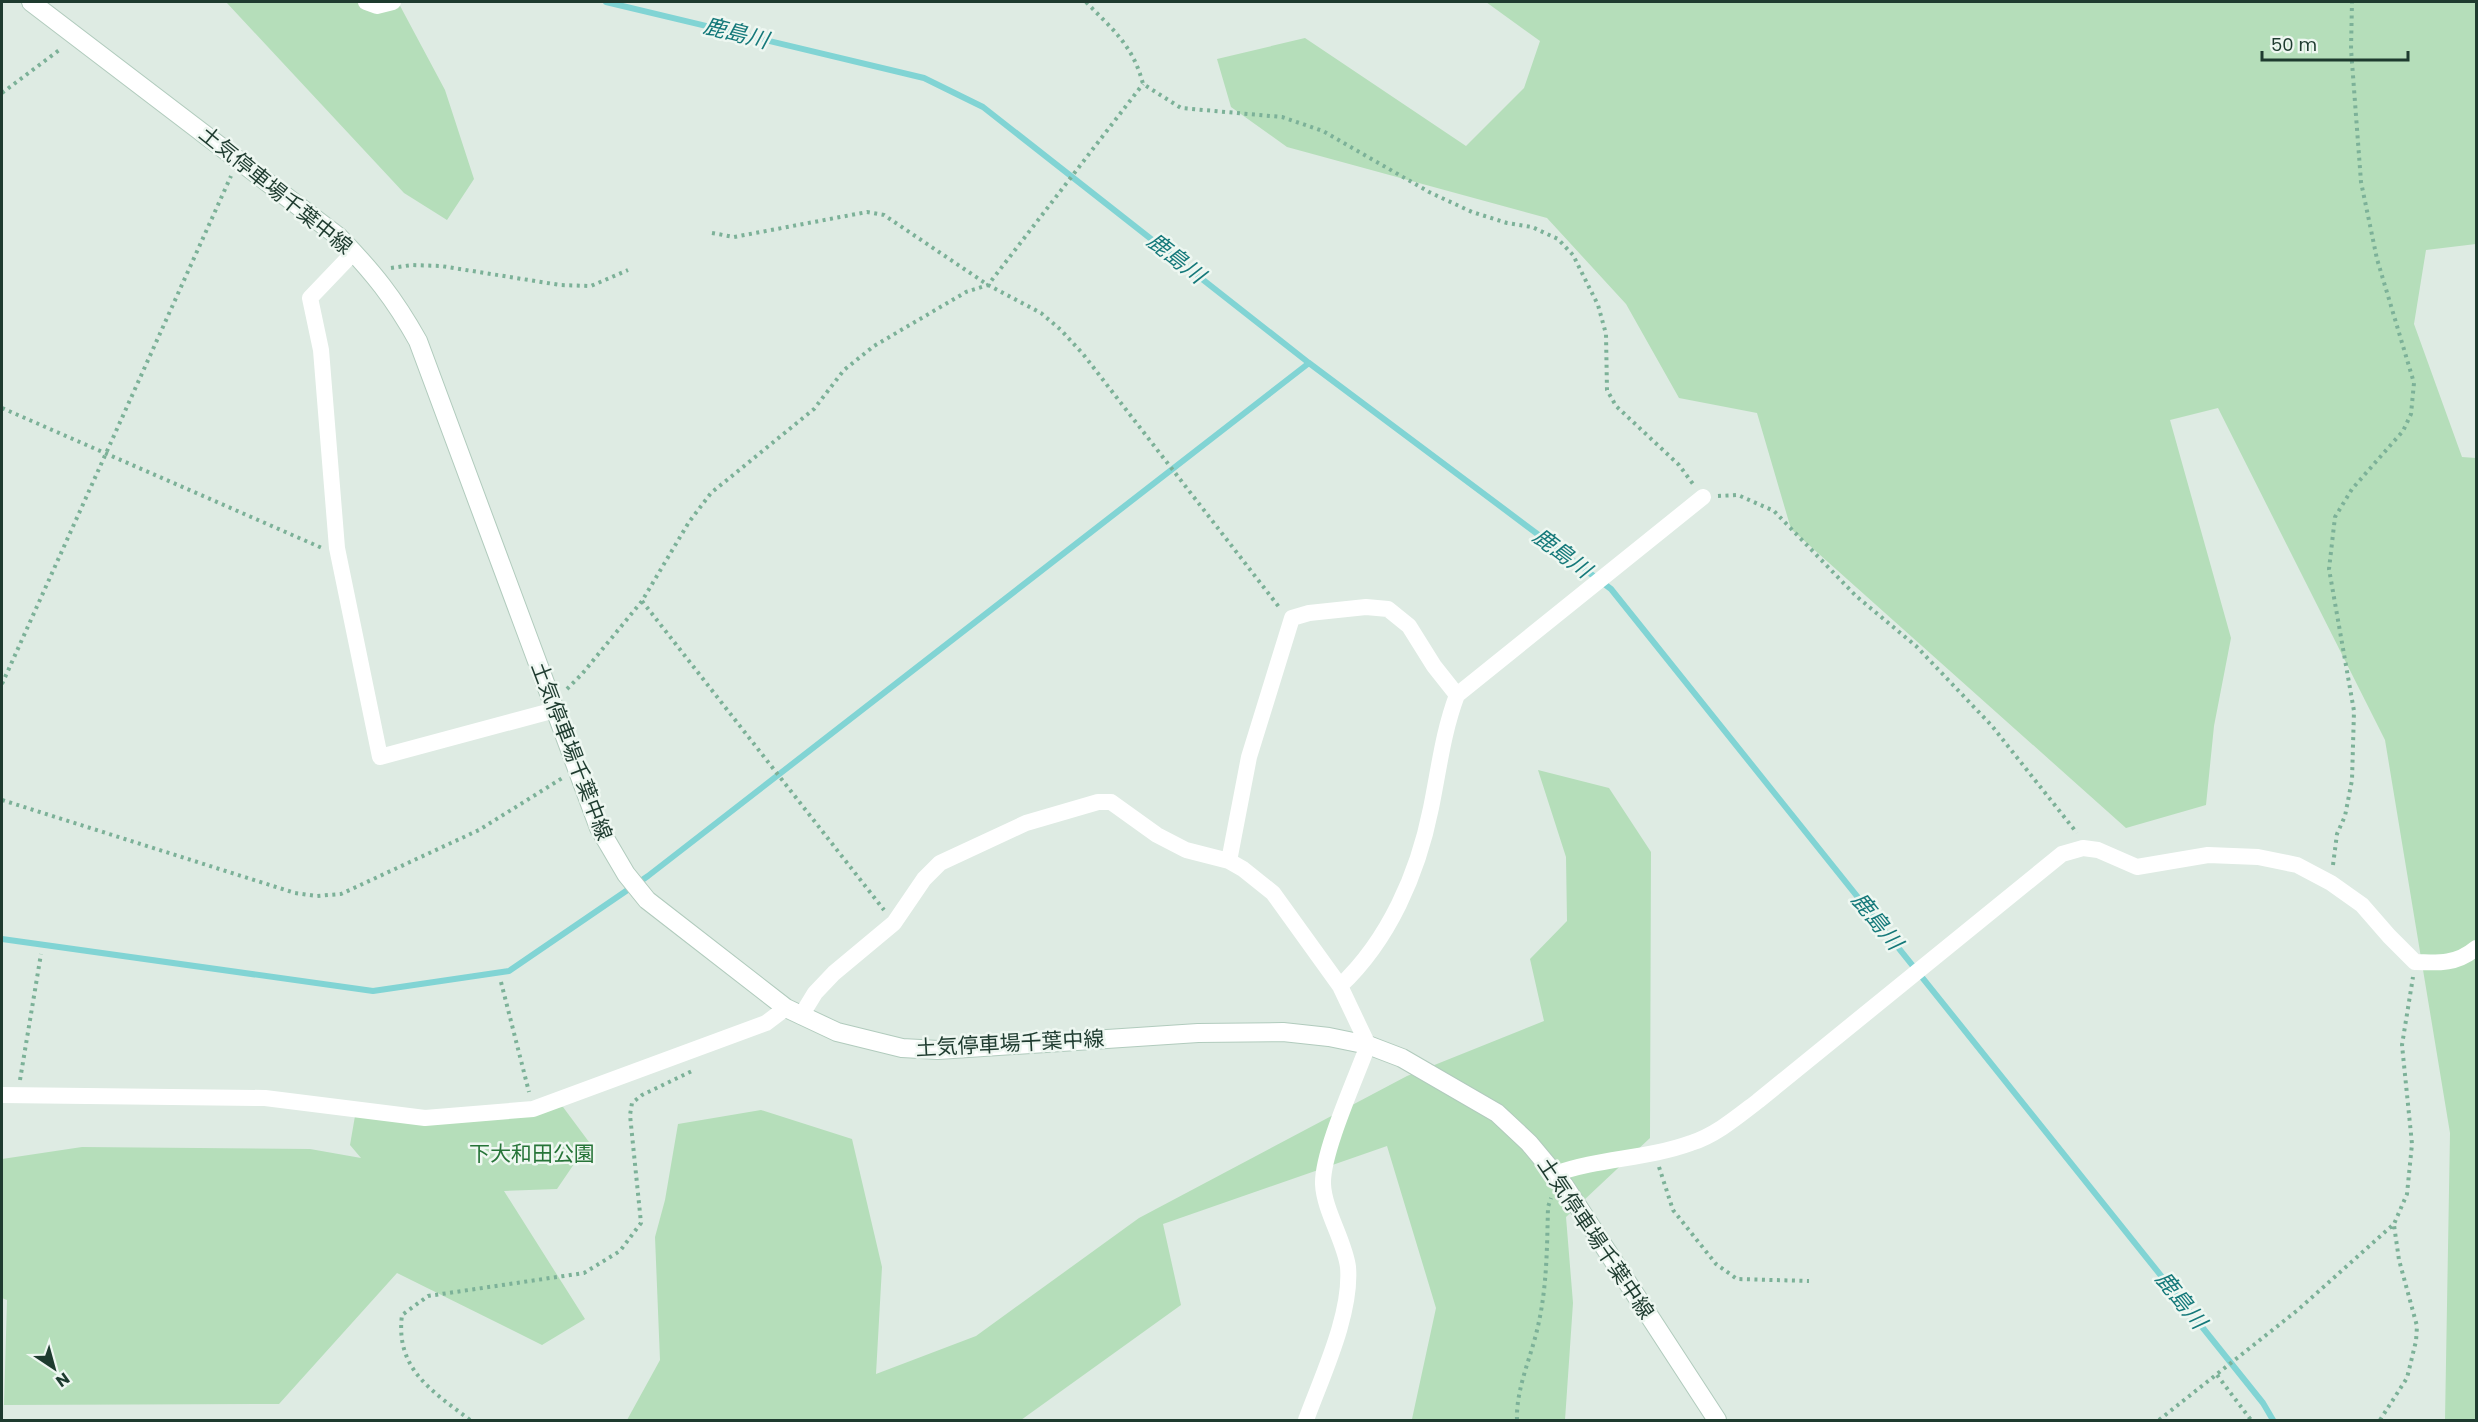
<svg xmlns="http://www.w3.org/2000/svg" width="2478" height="1422" viewBox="0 0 2478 1422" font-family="Poppins,'Noto Sans JP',sans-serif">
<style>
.green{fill:#b5deba}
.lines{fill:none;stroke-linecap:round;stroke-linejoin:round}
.stream{stroke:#81d4d4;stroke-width:6}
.secondary-casing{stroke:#b1cbbd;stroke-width:20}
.path{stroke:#7cb198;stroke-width:4;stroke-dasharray:3 4.5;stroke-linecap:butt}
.street{stroke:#fff;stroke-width:16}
.secondary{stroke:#fff;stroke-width:18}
.labels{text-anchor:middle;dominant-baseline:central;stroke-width:5;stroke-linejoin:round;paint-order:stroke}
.street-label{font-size:21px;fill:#1e3b2f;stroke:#eef7f1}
.park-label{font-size:21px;fill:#267438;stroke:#eef7f1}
.water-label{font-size:22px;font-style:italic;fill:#15797a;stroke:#eef7f1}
</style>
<rect width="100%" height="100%" fill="#deebe3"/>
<path class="green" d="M226,2h172l47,88 29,89 -27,41 -43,-27z
M1486,2h990v242l-50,6 -12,74 48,133 14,1v962h-31l5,-287 -65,-393 -167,-332 -48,12 61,218 -17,88 -8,79 -80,23 -335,-299 -34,-116 -78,-15 -53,-94 -79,-86 -260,-71 -56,-40 -14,-48 88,-21 161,108 58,-58 16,-47z
M1538,770l71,18 42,64 -1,286 -84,79 7,86 -8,117h-158l5,-1 24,-111 -49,-162 -224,78 18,81 -160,115h-394l33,-60 -5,-123 10,-37 13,-76 83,-14 91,29 30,128 -6,107 100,-38 163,-118 268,-142 137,-55 -14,-62 37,-38 -1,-64z
M563,1107l26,35 -32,47 -53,2 81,128 -43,26 -145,-72 -118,131 -275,1 3,-105 -5,-2v-139l80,-12 228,2 51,9 -11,-13 5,-29z"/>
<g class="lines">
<path class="stream" d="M606,2l318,76 59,29 326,256 302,226 652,814 10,17
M2,939l371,52 136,-20 139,-95 661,-513"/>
<defs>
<path id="secondary" d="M31,2l308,235c34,35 55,61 79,104l181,487 27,46 21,26 139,108 51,24 65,16 36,2 260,-17 85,-1 46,5 39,8 34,13 95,55 32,30 35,42 153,235"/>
</defs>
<use href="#secondary" class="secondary-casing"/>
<path class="path" d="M1086,2c26,27 47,43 57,82l38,24 101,9 41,14 106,61 43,20 35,11 25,4 26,12 15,16 25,50 8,29 1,56 9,16 63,59 14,19
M2,93l60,-45
M712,233l22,4 133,-25 17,3 104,70 53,28 20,17 22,24 196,253
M391,268l21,-3 29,1 119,19 31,1 37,-16
M2,408l320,140
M1718,496l20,-1 36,16 82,85 60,50 76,80 85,107
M642,601l242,309
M2,684l229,-508
M567,689l15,-15 60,-73 47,-79 22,-29 103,-84 30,-39 30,-24 92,-54 22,-7 155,-201
M2,800l293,93 22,3 24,-2 138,-64 85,-53
M2333,865l4,-31 8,-18 7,-36 2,-69 -25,-142 6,-52 17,-28 51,-58 8,-17 3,-31 -37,-124 -16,-77 -10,-133 1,-47
M501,982l28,110
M20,1080l21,-126
M1659,1167l14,43 43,54 21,15 72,2
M2217,1375l34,45
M470,1420c-38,-29 -75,-51 -68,-105l26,-19 156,-23 36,-22 21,-28 -11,-108 2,-12 10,-8 52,-25
M1517,1420c-1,-32 14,-62 21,-94 9,-39 9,-79 10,-119l3,-9
M2159,1420l140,-111 95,-85 13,-30 5,-50 -10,-99 11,-68
M2380,1420l27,-42 9,-37 1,-15 -18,-66 -5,-35"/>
<path class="street" d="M366,2l11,4 16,-4
M354,252l-44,46 11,52 16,198 43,209 175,-47
M1229,861l20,-104 43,-139 17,-5 57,-6 22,2 21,17 25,40 23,29
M1340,986c49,-46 78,-113 91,-178 8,-39 12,-76 26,-113l246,-198
M801,1016l14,-23 19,-20 60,-50 30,-44 16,-16 86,-40 72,-21h13l46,33 29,15 43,11 14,8 30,24 67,93 28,59c-12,33 -46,107 -45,139 1,26 22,58 25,83 4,47 -26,109 -42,153
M2,1095l263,3 160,20 108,-9 233,-86 20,-15
M1555,1174c44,-16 92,-15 136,-31 25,-8 46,-26 67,-42l304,-247 21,-6 15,2 39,17 71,-12 50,2 39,8 34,18 31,22 27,31 26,26c24,1 42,2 61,-14"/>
<use href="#secondary" class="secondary"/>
</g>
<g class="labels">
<g class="street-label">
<text transform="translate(276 190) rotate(39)">土気停車場千葉中線</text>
<text transform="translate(572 751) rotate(69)">土気停車場千葉中線</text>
<text transform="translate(1010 1043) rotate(-3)">土気停車場千葉中線</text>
<text transform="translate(1596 1238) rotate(56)">土気停車場千葉中線</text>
</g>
<g class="park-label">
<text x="532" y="1153">下大和田公園</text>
</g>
<g class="water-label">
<text transform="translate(736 33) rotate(14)">鹿島川</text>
<text transform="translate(1176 258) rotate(38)">鹿島川</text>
<text transform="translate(1562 553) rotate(37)">鹿島川</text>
<text transform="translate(1877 921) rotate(51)">鹿島川</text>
<text transform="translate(2181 1300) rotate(51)">鹿島川</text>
</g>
</g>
<rect width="2478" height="1422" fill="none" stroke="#1e3b2f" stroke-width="6"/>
<g transform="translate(54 1368) rotate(144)" stroke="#eef7f1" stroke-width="4.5" paint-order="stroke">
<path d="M0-4.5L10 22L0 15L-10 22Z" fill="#1e3b2f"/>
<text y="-9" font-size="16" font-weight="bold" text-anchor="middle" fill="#1e3b2f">N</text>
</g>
<path d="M2262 51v9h146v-9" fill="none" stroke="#1e3b2f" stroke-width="3"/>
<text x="2271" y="51" font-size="18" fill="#1e3b2f" stroke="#eef7f1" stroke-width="4.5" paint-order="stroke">50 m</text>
</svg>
